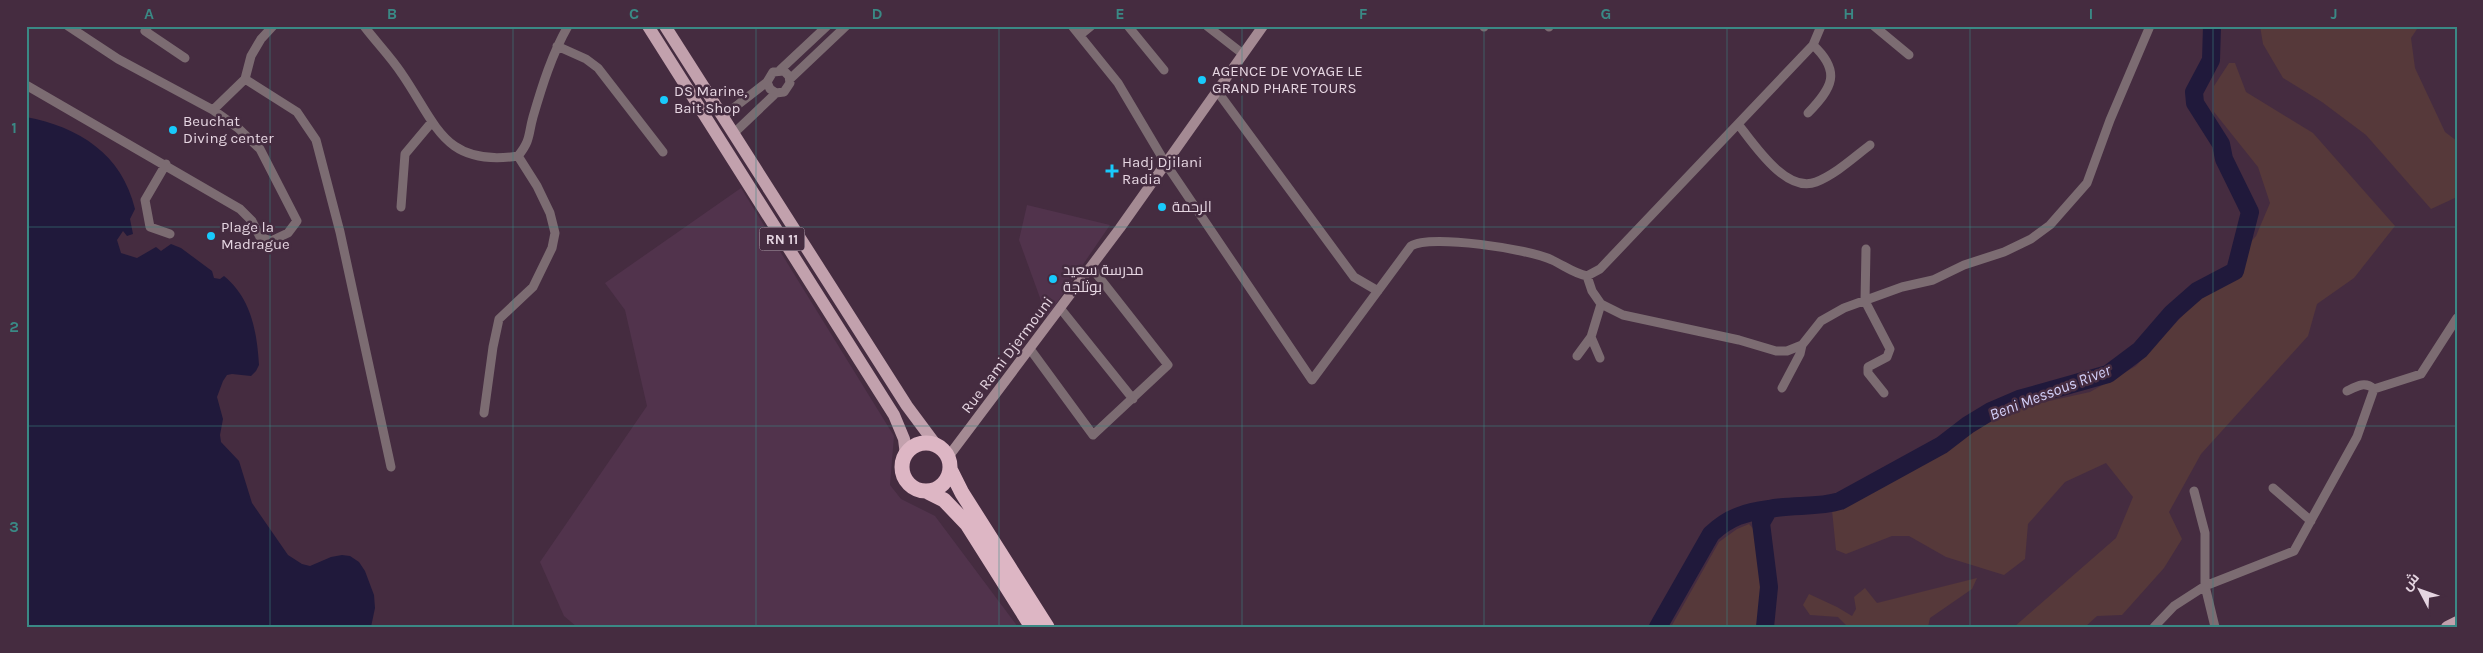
<svg xmlns="http://www.w3.org/2000/svg" width="2483" height="653" viewBox="0 0 2483 653" font-family="Karla,Cairo,sans-serif">
<style>
.built{fill:#51334c}
.green{fill:#56393a}
.water{fill:#20193b}
.lines{fill:none;stroke-linecap:round;stroke-linejoin:round}
.river{stroke:#20193b;stroke-width:18}
.street{stroke:#7c6c72;stroke-width:9}
.secondary{stroke:#a48a93;stroke-width:10}
.primary{stroke:#c2a1ad;stroke-width:12}
.highway{stroke:#ddb6c4;stroke-width:15}
.grid{fill:none;stroke:#3a8985;stroke-width:1;stroke-opacity:0.55}
.poi-dot{fill:#18cafc;stroke:#452c40;stroke-width:2}
.labels{text-anchor:middle;dominant-baseline:central;stroke-width:5;stroke-linejoin:round;paint-order:stroke}
.shield{fill:#452c40;stroke:#b5a2b1;stroke-width:1}
.shield-label{font-size:14px;font-weight:bold;fill:#e5d5e1}
.poi-label{font-size:15px;fill:#e5d5e1;stroke:#452c40;text-anchor:start}
.street-label{font-size:15px;fill:#e5d5e1;stroke:#452c40}
.water-label{font-size:16px;font-style:italic;fill:#d2cef7;stroke:#452c40}
.neatline{fill:none;stroke:#3a8985;stroke-width:2}
.grid-label{font-size:16px;text-anchor:middle;font-weight:bold;fill:#3a8985}
</style>
<rect width="100%" height="100%" fill="#452c40"/>
<path class="built" d="M741,188l153,248 -4,49 11,14 34,17 83,111h-441l-13,-11 -24,-54 107,-156 -22,-96 -20,-27z
M1027,205l83,20 -63,92 -28,-77z"/>
<path class="green" d="M2260,26h159l-8,12 4,30 30,64 12,9v56l-26,12 -65,-74 -44,-33 -39,-24 -20,-34z
M2229,63h6l11,29 67,41 82,93 -41,52 -37,26 -9,32 -107,118 -32,58 13,27 -18,29 -42,47 -25,1 -12,11h-71l102,-89 17,-41 -27,-34 -41,19 -37,42 -3,35 -21,16 -58,-18 -37,-21h-17l-46,18 -10,-4 -4,-40 108,-56 57,-37 34,-12 59,-13 46,-26 120,-130 14,-33 -12,-36 -44,-55v-26z
M1749,524c22,21 16,75 13,103h-91l48,-85 18,-13z
M1977,578l-5,11 -42,29 -2,9h-80l-10,-10 -28,-2 -7,-10 6,-11 28,13 15,9 4,-7 -2,-12 11,-9 12,15z"/>
<path class="water" d="M26,117c53,10 96,37 109,92l-5,10 3,15 -6,2 -4,-5 -6,9 4,13 16,5 19,-11 5,4 10,-7 10,4 31,23 2,7 6,1 4,-3c27,22 33,55 35,89l-3,6 -5,5 -19,-2 -5,1 -4,6 -6,16 6,22 -3,16 1,7 18,19 13,42 36,52 14,9 8,2 21,-9 11,-2 8,1 9,6 6,9 9,24 1,13 -4,19h-345z"/>
<g class="lines">
<path class="river" d="M1658,627l53,-93c18,-17 35,-22 58,-25
M1765,627l4,-40 -8,-64 8,-14c24,-5 48,-1 71,-8l102,-56 26,-20 23,-14 28,-12 89,-25 32,-24 32,-37 25,-22 38,-20 15,-59 -26,-53 -3,-15 -26,-41 -1,-11 17,-32 1,-34"/>
<path class="street" d="M68,26l50,33 95,51 32,-31 6,-23 10,-17 12,-13
M148,26l-3,5 40,27
M364,26c12,16 27,31 38,48 35,51 42,93 116,82 13,-16 10,-21 15,-39 9,-31 19,-63 35,-91
M1072,26l46,57 48,81 146,216 99,-134c19,-12 119,3 141,14 13,6 21,13 35,16l13,-7 213,-224 8,-19
M1128,26l36,44
M1207,26l36,28
M1548,26l1,1
M1874,26l35,29
M1484,27v-1
M1080,35l11,-9
M557,46l29,13 12,9 65,84
M780,70l47,-44
M245,79l52,33 19,28 24,92 51,235
M790,79l56,-53
M26,85l214,124 12,12 8,16 11,4 17,-8 9,-12 -37,-72 -22,-21 -25,-18
M1217,91l137,186 24,14
M1808,113c24,-25 34,-41 5,-68
M722,117l45,-35 6,-10 11,-1 5,5 1,7 -6,9 -8,1 -6,-4 -3,-7
M1738,124c15,19 48,70 78,58 20,-8 37,-24 54,-37
M733,134l43,-41
M166,164l-21,36 5,27 20,7
M401,207l4,-53 26,-31
M1866,249l-1,52 25,48 -3,8 -19,10v6l16,20
M1587,276l5,15 9,13 22,11 116,25 37,11h11l15,-6 19,-24 23,-13 58,-21 31,-7 31,-15 40,-13 27,-13 19,-14 37,-42 23,-63 40,-94
M1060,308l73,91
M1591,337l9,21
M1030,349l63,86 75,-70 -77,-98
M1577,356l14,-19 10,-33
M1782,388l18,-34 2,-9
M2347,391c10,-5 18,-10 27,-2l47,-15 36,-56
M484,413l9,-66 6,-28 34,-32 19,-39 3,-15 -5,-20 -13,-27 -19,-30
M2273,488l38,33
M2194,491l11,42v53l10,41
M2154,627l20,-21 31,-20 89,-35 63,-114 17,-48"/>
<path class="secondary" d="M948,457l172,-229 143,-202"/>
<path class="primary" d="M648,26l246,389 10,24 2,16
M665,26l242,380 29,39
M2447,627l10,-5"/>
<path class="highway" d="M902 467a24 24 0 1 1 48 0a24 24 0 1 1-48 0Z
M950,469l12,24 85,134
M926,491l18,9 23,24 65,103"/>
</g>
<path class="grid" d="M270,26v601M513,26v601M756,26v601M999,26v601M1242,26v601M1484,26v601M1727,26v601M1970,26v601M2213,26v601M26,227h2431M26,426h2431"/>
<g class="poi-dot">
<circle cx="1202" cy="80" r="5"/>
<circle cx="664" cy="100" r="5"/>
<circle cx="173" cy="130" r="5"/>
<path d="M1109.5 163.5h5v5h5v5h-5v5h-5v-5h-5v-5h5z"/>
<circle cx="1162" cy="207" r="5"/>
<circle cx="211" cy="236" r="5"/>
<circle cx="1053" cy="279" r="5"/>
</g>
<g class="labels">
<rect class="shield" x="759.5" y="227.5" width="45" height="23" rx="4"/>
<g class="shield-label">
<text x="782" y="239">RN 11</text>
</g>
<g class="poi-label">
<text x="1212" y="71">AGENCE DE VOYAGE LE<tspan x="1212" dy="17">GRAND PHARE TOURS</tspan></text>
<text x="674" y="91">DS Marine,<tspan x="674" dy="17">Bait Shop</tspan></text>
<text x="183" y="121">Beuchat<tspan x="183" dy="17">Diving center</tspan></text>
<text x="1122" y="162">Hadj Djilani<tspan x="1122" dy="17">Radia</tspan></text>
<text x="1172" y="207">الرحمة</text>
<text x="221" y="227">Plage la<tspan x="221" dy="17">Madrague</tspan></text>
<text x="1063" y="270">مدرسة سعيد<tspan x="1063" dy="17">بوثلجة</tspan></text>
</g>
<g class="street-label">
<text transform="translate(1007 355) rotate(-53)">Rue Rami Djermouni</text>
</g>
<g class="water-label">
<text transform="translate(2050 392) rotate(-21)">Beni Messous River</text>
</g>
</g>
<rect width="2483" height="653" fill="none" stroke="#452c40" stroke-width="55"/>
<g transform="translate(2420 590) rotate(311)" stroke="#452c40" stroke-width="4" paint-order="stroke">
<path d="M0-4L9 19L0 12L-9 19Z" fill="#e5d5e1"/>
<text y="-8" font-size="14" font-weight="bold" text-anchor="middle" fill="#e5d5e1">ش</text>
</g>
<rect x="28" y="28" width="2428" height="598" class="neatline"/>
<g class="grid-label">
<text x="149" y="19">A</text>
<text x="392" y="19">B</text>
<text x="634" y="19">C</text>
<text x="877" y="19">D</text>
<text x="1120" y="19">E</text>
<text x="1363" y="19">F</text>
<text x="1606" y="19">G</text>
<text x="1849" y="19">H</text>
<text x="2091" y="19">I</text>
<text x="2334" y="19">J</text>
<text x="14" y="133">1</text>
<text x="14" y="332">2</text>
<text x="14" y="532">3</text>
</g>
</svg>
